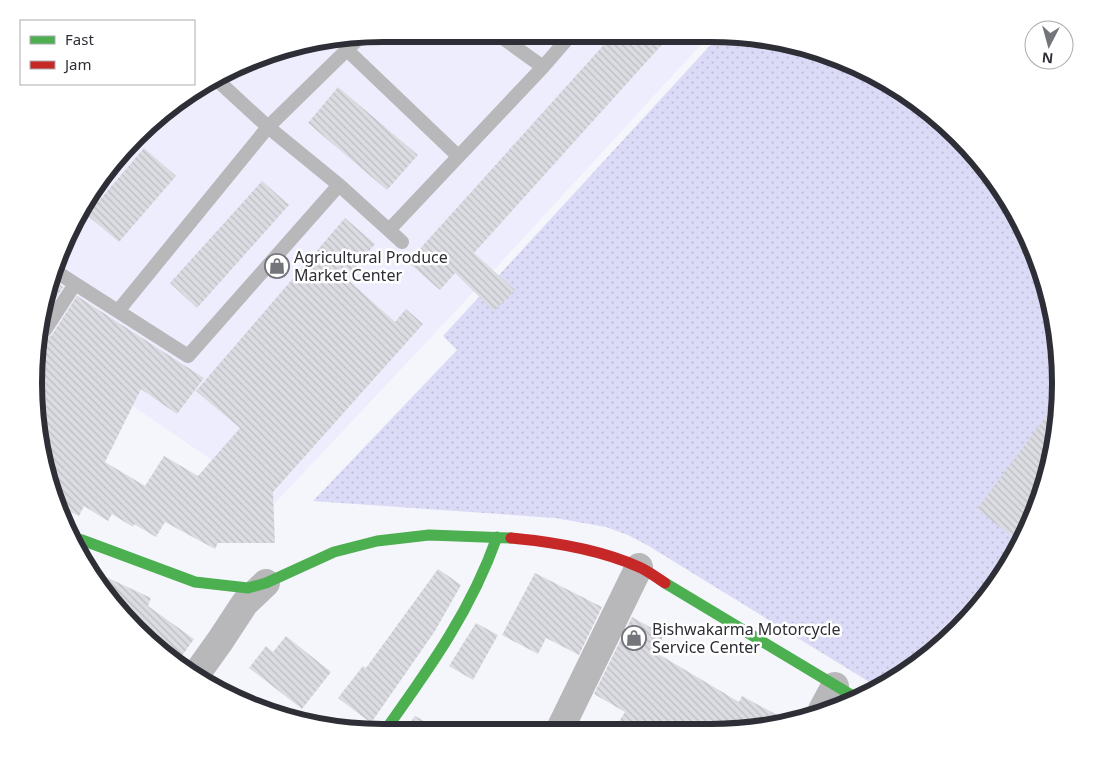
<svg xmlns="http://www.w3.org/2000/svg" width="1094" height="767" viewBox="0 0 1094 767" font-family="'Noto Sans',sans-serif">
<style>
.built{fill:#ededfd}
.grass{fill:url(#grass-dots)}
.building{fill:url(#building-back-hatch)}
.lines{fill:none;stroke-linecap:round;stroke-linejoin:round}
.lane{stroke:#b8b8bb;stroke-width:14}
.street{stroke:#b8b8bb;stroke-width:28}
.fast{stroke:#4caf50;stroke-width:11}
.jam{stroke:#c62828;stroke-width:11}
.labels{text-anchor:middle;dominant-baseline:central;stroke-width:5;stroke-linejoin:round;paint-order:stroke}
.poi-label{font-size:16px;fill:#2e2e36;stroke:#fff;text-anchor:start}
.rim{fill:none;stroke:#2e2e36;stroke-width:6}
</style>
<defs>
<pattern id="grass-dots" width="8" height="8" patternUnits="userSpaceOnUse" patternTransform="scale(1.25)"><rect width="8" height="8" fill="#dbdbf7"/><path d="M2 2h.1M6 6h.1" fill="none" stroke="#bcbcd4" stroke-width="1.8" stroke-linecap="round"/></pattern>
<pattern id="building-back-hatch" width="6" height="6" patternUnits="userSpaceOnUse" patternTransform="scale(1.25)"><rect width="6" height="6" fill="#dbdbe2"/><path d="M-1 5l2 2M0 0l6 6M5-1l2 2" fill="none" stroke="#bcbcc2"/></pattern>
</defs>
<rect width="100%" height="100%" fill="#f5f5fc"/>
<path class="built" d="M384,34l322,5 -224,244 -207,220 -238,-162v-3l23,-89 60,-96 69,-60 104,-47z"/>
<path class="grass" d="M716,39l63,2 107,40 87,72 40,55 29,63 15,67 3,68 -12,68 -24,64 -36,58 -47,50 -62,42 -232,-143 -19,-10 -22,-8 -51,-9 -242,-17 144,-151 -14,-14z"/>
<path class="building" d="M610,38l57,1 -193,214 41,37 -21,21 -39,-38 -15,17 -32,-28z
M338,87l80,68 -31,35 -79,-67z
M144,148l32,28 -57,66 -32,-27z
M262,181l27,24 -92,103 -27,-25z
M345,218l30,26 -29,34 49,44 11,-13 17,15 -150,168 2,51h-57l-3,6 -50,-27 -9,15 -22,-13 -1,3 -21,-13 -4,7 -24,-15 -5,10 -19,-9 -23,-78 1,-94 7,4 7,-4 25,-39 127,82 -27,36 -36,-25 -36,73 40,24 19,-30 34,20 42,-48 -44,-37z
M52,280l11,7 -21,32z
M1059,399l-11,75 -27,69 -44,-34z
M438,569l23,16 -26,46 -64,92 -33,-25 25,-32 3,2z
M91,570l60,28 -3,8 46,33 -18,25 -55,-50z
M535,573l67,34 -23,48 -33,-17 -8,16 -36,-19z
M632,617l32,18 -9,17 84,50 3,-6 46,25 -32,9 -143,1 12,-19 -31,-18z
M476,623l22,12 -25,45 -24,-14z
M286,636l45,36 -29,37 -53,-41 17,-22 7,6z
M415,716l29,16h-41z"/>
<g class="lines">
<path class="lane" d="M500,36l43,31
M347,50l111,106
M217,80l51,47 71,58 63,57
M389,230l154,-163 26,-30
M55,271l133,85 151,-171
M118,311l150,-184 92,-90
M45,330l30,-46"/>
<path class="street" d="M195,676l25,-35 25,-38 21,-20
M822,710l13,-24
M559,731l80,-164"/>
<path class="fast" d="M70,538l12,2 113,42 53,6 18,-5 68,-31 43,-11 52,-6 82,3
M665,583l193,116
M384,732c45,-63 87,-121 113,-195"/>
<path class="jam" d="M511,538c43,4 88,11 128,29 9,4 17,10 26,16"/>
</g>
<defs>
<symbol id="shop-ring" viewBox="-11 -11 22 22"><circle r="9.5" fill="#fff" stroke="#74747b" stroke-width="1.5"/><path d="M-5-2.5h2.3a2.7 3.5 0 0 1 5.4 0H5L5.5 6h-11ZM-1.5-2.5h3a1.5 2.3 0 0 0-3 0Z" fill="#74747b"/></symbol>
</defs>
<g fill-rule="evenodd">
<use href="#shop-ring" x="263" y="252" width="28" height="28"/>
<use href="#shop-ring" x="620" y="624" width="28" height="28"/>
</g>
<g class="labels">
<g class="poi-label">
<text x="294" y="257">Agricultural Produce<tspan x="294" dy="18">Market Center</tspan></text>
<text x="652" y="629">Bishwakarma Motorcycle<tspan x="652" dy="18">Service Center</tspan></text>
</g>
</g>
<path d="M0 0H1094V767H0ZM383 42H711A341 341 0 0 1 1052 383V383A341 341 0 0 1 711 724H383A341 341 0 0 1 42 383V383A341 341 0 0 1 383 42Z" fill="#fff" fill-rule="evenodd"/>
<path class="rim" d="M383 42H711A341 341 0 0 1 1052 383V383A341 341 0 0 1 711 724H383A341 341 0 0 1 42 383V383A341 341 0 0 1 383 42Z"/>
<rect x="20" y="20" width="175" height="65" fill="#ffffff" stroke="#ababaf"/>
<rect x="30" y="36" width="25" height="8" fill="#4caf50" stroke="#ababaf"/>
<text x="65" y="45" font-size="15" fill="#2e2e36">Fast</text>
<rect x="30" y="61" width="25" height="8" fill="#c62828" stroke="#ababaf"/>
<text x="65" y="70" font-size="15" fill="#2e2e36">Jam</text>
<g transform="translate(1049 45) rotate(186)"><circle r="24" fill="#ffffff" stroke="#ababaf"/>
<path d="M0-4L9 19L0 12L-9 19Z" fill="#74747b"/>
<text y="-8" font-size="14" font-weight="bold" text-anchor="middle" fill="#2e2e36">N</text>
</g>
</svg>
